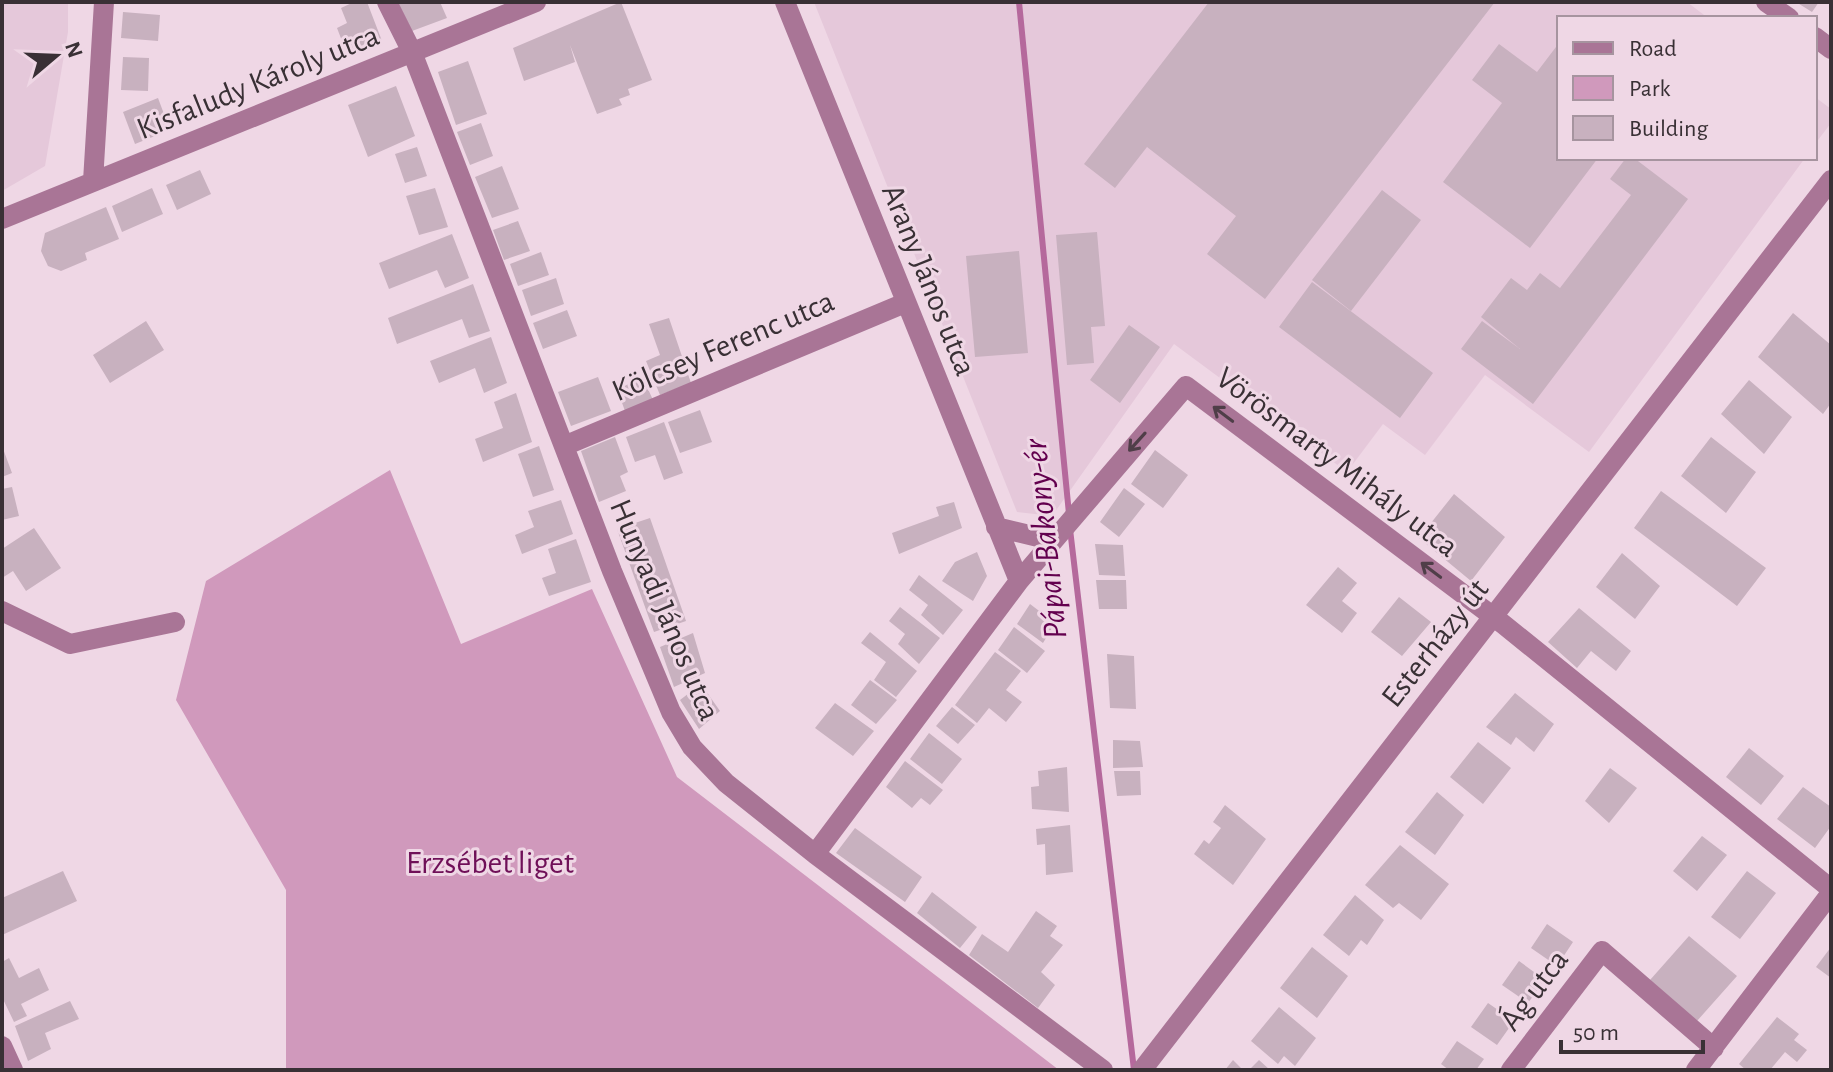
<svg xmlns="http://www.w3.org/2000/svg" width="1833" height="1072" viewBox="0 0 1833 1072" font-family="'Alegreya Sans',sans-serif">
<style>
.built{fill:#e5c8da}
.green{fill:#d099bc}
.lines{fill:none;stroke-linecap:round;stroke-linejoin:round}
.stream{stroke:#b5699c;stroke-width:6}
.building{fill:#c8b1bf}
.minor{stroke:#a97596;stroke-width:20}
.oneway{stroke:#4f3e48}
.labels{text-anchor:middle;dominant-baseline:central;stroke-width:6;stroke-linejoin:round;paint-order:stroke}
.street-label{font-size:32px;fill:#393035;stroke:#efd7e5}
.park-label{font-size:32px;fill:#6f1058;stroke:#efd7e5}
.water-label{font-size:34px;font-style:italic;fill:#63004e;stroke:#efd7e5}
</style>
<rect width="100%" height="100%" fill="#efd7e5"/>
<path class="built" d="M2,2h66v30l-23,134 -43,25z
M814,2h873l21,16h-149v140h246l-216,294 -104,-77 -60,80 -42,-31 -36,48 -173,-128 -122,172 -35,-4z
M1815,97l16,12v14l-16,21z"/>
<path class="green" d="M390,470l71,174 131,-55 85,188 382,293h-773v-180l-110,-190 30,-119z"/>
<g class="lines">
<path class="stream" d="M1019,2l50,512
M1070,529l64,541"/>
</g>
<path class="building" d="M354,2h13l15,39 -35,13 -10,-26 10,-5 -6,-15z
M398,2h42l7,16 -35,13z
M621,2l31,78 -24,9 2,6 -11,4 3,6 -25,9 -27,-69 5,17 -51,19 -11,-33z
M1209,2h286l-230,297 -58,-45 29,-38 -89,-69 -32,41 -31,-24z
M1796,2h23l-7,10z
M123,12l37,3 -2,26 -37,-3z
M1559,43v115h39l-68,90 -87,-66 59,-79 -30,-23 27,-36 38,28z
M123,57l26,1 -1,33 -27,-1z
M468,61l19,53 -31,11 -18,-53z
M396,86l19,50 -47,21 -20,-52z
M158,98l12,32 -35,14 -12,-32z
M481,123l12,33 -23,9 -13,-33z
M417,147l10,29 -22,7 -10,-29z
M1626,158h8l54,41 -155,205 -72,-55 21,-28 38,28 -39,-32 30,-39 16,12 13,-17 20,15 71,-93 -21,-16z
M502,166l17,43 -27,9 -17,-41z
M200,170l11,24 -34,16 -11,-25z
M152,188l11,26 -41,18 -10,-26z
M435,188l13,39 -29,8 -13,-39z
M1382,190l39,30 -70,91 -39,-31z
M106,207l13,32 -34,14 2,7 -26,11 -13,-5 -7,-15 4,-18z
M518,221l12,30 -26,9 -11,-30z
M1097,232l8,94 -14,1 3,36 -27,2 -11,-130z
M452,234l17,44 -24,10 -8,-18 -48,19 -10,-26z
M1019,251l9,102 -53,4 -9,-101z
M541,252l8,23 -31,11 -8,-22z
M556,278l8,26 -33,12 -9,-26z
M1312,282l121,91 -33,45 -121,-91z
M473,284l17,47 -21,7 -7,-19 -65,25 -9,-26z
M567,310l10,26 -34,13 -10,-26z
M1793,313l38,32v58l-8,11 -65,-57z
M669,318l22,65 -31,12 -14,-34 14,-6 -11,-31z
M146,321l18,29 -54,33 -17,-28z
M1129,325l31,22 -40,56 -30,-23z
M491,337l16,46 -23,10 -9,-25 -36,15 -9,-22z
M598,377l13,34 -40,15 -13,-34z
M643,378l10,22 -28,11 -8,-22z
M1749,380l43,37 -28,37 -43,-40z
M516,393l16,49 -49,20 -8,-23 28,-11 -9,-26z
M700,410l12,32 -32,11 -12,-31z
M664,422l19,51 -19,7 -9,-25 -20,7 -9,-25z
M615,437l13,35 -8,4 6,15 -27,11 -18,-51z
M1711,437l45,35 -30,41 -45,-37z
M2,446l10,27 -10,4z
M539,446l15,44 -21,7 -15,-43z
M1155,450l33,25 -25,33 -32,-24z
M12,487l7,29 -17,4v-31z
M1124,488l21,16 -26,33 -19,-15z
M1661,491l105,77 -29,38 -103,-78z
M1454,494l51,43 -34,44 -52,-43z
M561,500l12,34 -51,20 -7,-19 19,-8 -6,-16z
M954,502l8,26 -63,26 -7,-21 47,-17 -3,-9z
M650,518l36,103 -32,11 -37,-103z
M34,528l27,40 -35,23 -13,-20 -11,7v-29z
M576,539l15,43 -42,14 -7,-18 14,-5 -8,-24z
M1095,544l28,1 2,31 -26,-1z
M977,552l10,24 -14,25 -31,-20 13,-19z
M1622,553l38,33 -25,33 -39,-32z
M1338,567l19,16 -15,18 15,12 -15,20 -36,-28z
M919,575l44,35 -20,25 -22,-20 7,-10 -19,-15z
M1096,580h30l1,29h-28z
M1399,597l32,25 -29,34 -31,-24z
M1030,604l25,19 -12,20 -26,-19z
M900,607l40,31 -21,26 -21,-20 7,-10 -16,-13z
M1579,608l52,43 -15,20 -25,-20 -14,17 -29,-26z
M1014,627l31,24 -18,22 -29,-23z
M870,632l47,39 -21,26 -22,-17 12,-18 -25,-19z
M693,633l12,40 -31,14 -14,-40z
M995,652l26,19 -15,19 16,12 -16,20 -17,-14 -12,15 -22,-18z
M1107,654l27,2 2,53 -26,-1z
M870,680l27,20 -21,24 -25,-19z
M701,684l19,27 -21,18 -19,-29z
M1515,693l39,31 -20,28 -18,-15 -5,8 -25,-18z
M835,703l39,28 -21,25 -38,-28z
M952,707l23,18 -17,19 -22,-18z
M929,733l33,26 -20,25 -32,-25z
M1113,740l27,1 3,26 -30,1z
M1478,742l33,26 -28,36 -33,-27z
M1749,748l35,28 -23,29 -35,-28z
M905,761l38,29 -13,15 -9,-7 -9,10 -26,-21z
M1067,767l2,45 -37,-3 -1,-22 8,-1 -1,-15z
M1610,768l27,20 -28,35 -24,-22z
M1114,771h26l1,24 -24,1z
M1803,787l28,20v19l-16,22 -38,-29z
M1437,792l27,23 -29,40 -30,-23z
M1225,805l41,34 -33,46 -39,-31 10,-14 5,4 12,-16 -8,-6z
M1070,825l3,47 -27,3 -1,-31 -8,1 -1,-16z
M855,828l67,49 -17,25 -69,-49z
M1702,836l25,19 -30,36 -24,-20z
M1400,845l49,39 -28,36 -22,-17 -6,5 -28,-23z
M63,871l14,30 -75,34v-37z
M1747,871l29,22 -36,46 -29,-22z
M932,892l45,35 -17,21 -43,-35z
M1355,895l29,25 -17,25 -6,-5 -12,16 -26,-21z
M1036,911l21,15 -7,10 13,9 -22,27 14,13 -17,23 -69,-53 13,-21 26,18z
M1547,924l26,18 -16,24 -26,-18z
M1689,936l48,40 -40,45 -47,-41z
M1312,947l36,29 -31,42 -37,-30z
M1831,947v31l-15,-11z
M9,958l10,20 20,-10 10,22 -28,14 6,12 -13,6 -12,-25v-35z
M1519,961l26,19 -17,23 -26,-18z
M70,1001l9,18 -34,14 6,16 -23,12 -13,-35z
M1488,1003l26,18 -17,24 -26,-18z
M1279,1007l37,31 -21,28 -11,-10 -6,8 -27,-23z
M1777,1017l22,17 -5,6 13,10 -10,12 -12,-10 -15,18h-24l-7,-6z
M1457,1041l27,18 -8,11h-27l-8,-6z
M1233,1060l10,10h-18z
M1259,1060l11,10h-21z"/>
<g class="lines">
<path class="minor" d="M387,2l25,50 200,519 59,141 21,35 34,36 89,71 288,216
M785,2l234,579
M1766,2l23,16
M1815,37l16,12
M93,181l11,-179
M2,219l534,-217
M564,446l341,-143
M996,527l42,10 19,-2
M2,611l68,33 105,-22
M815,854l204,-273 167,-195 317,238 328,265
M2,1046l11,24
M1142,1070l689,-890
M1511,1070l91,-119 112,97
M1696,1070l135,-177"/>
</g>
<defs><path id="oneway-shaft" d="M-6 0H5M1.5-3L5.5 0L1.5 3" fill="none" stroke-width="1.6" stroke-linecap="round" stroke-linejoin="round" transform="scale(2)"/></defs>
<g class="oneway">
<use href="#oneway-shaft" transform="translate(1223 414) rotate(-143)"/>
<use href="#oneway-shaft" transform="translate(1137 442) rotate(132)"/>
<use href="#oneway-shaft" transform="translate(1431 570) rotate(-143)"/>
</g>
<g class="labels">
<g class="street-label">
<text transform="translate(258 82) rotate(-22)">Kisfaludy Károly utca</text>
<text transform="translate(929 280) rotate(68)">Arany János utca</text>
<text transform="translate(723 346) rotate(-23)">Kölcsey Ferenc utca</text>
<text transform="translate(1337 462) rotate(37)">Vörösmarty Mihály utca</text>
<text transform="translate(665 610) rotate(67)">Hunyadi János utca</text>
<text transform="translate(1435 643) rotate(-52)">Esterházy út</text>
<text transform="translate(1534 990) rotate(-53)">Ág utca</text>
</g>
<g class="park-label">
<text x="490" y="863">Erzsébet liget</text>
</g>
<g class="water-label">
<text transform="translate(1046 539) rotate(-96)">Pápai-Bakony-ér</text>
</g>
</g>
<rect width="1833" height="1072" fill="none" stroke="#393035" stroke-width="8"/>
<rect x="1557" y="16" width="260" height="144" fill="#efd7e5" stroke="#a6949f" stroke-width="2"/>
<rect x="1573" y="42" width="40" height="12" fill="#a97596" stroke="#a6949f" stroke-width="2"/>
<text x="1629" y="56" font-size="24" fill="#393035">Road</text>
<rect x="1573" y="76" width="40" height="24" fill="#d099bc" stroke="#a6949f" stroke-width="2"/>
<text x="1629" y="96" font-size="24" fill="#393035">Park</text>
<rect x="1573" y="116" width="40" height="24" fill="#c8b1bf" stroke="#a6949f" stroke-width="2"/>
<text x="1629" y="136" font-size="24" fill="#393035">Building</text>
<g transform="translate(56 56) rotate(71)" stroke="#efd7e5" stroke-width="6" paint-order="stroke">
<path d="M0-6L14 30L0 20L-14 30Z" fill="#393035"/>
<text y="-12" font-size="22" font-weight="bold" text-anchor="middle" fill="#393035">N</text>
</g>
<path d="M1561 1040v12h142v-12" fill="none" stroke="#393035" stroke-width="4"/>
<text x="1573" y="1040" font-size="24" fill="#393035" stroke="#efd7e5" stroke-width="6" paint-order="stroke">50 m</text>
</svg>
